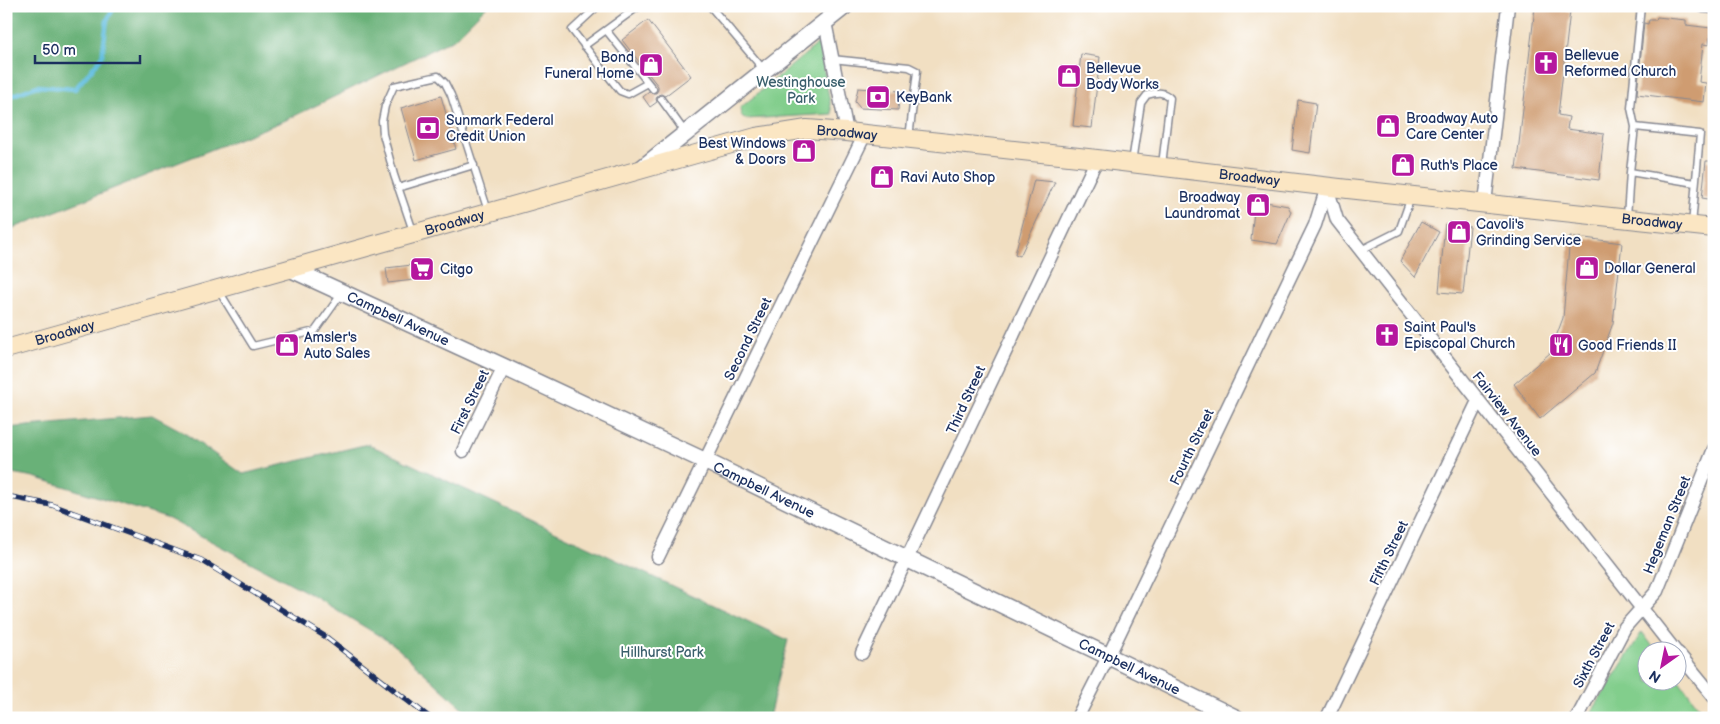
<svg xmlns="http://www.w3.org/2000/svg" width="1720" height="724" viewBox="0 0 1720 724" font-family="'Balsamiq Sans',sans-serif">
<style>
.green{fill:#82ce8c;stroke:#4e7e75}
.forest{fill:#69b178;stroke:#42706b}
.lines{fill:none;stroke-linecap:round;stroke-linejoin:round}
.stream{stroke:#62bee0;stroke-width:4.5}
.building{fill:#cf9c71}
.service-casing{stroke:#868790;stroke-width:9}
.minor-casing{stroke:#868790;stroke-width:15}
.tertiary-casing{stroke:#868790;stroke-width:19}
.secondary-casing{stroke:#868790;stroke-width:20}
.path{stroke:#868790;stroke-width:2.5;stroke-dasharray:4 4;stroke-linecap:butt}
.service{stroke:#fff;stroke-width:6}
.minor{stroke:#fff;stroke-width:12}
.tertiary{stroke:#fff;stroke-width:16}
.secondary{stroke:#fbe6c3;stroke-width:18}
.rail-casing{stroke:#1b2f5e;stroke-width:5.5}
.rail{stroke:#fff;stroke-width:4;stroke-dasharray:11;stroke-linecap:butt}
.labels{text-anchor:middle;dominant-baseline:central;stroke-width:4;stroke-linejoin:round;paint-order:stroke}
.poi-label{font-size:14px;fill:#1b2f5e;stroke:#fff;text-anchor:start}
.park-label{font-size:14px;fill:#3a5f6c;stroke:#fff}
.street-label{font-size:14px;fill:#1b2f5e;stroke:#fff}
</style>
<rect width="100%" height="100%" fill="#fff"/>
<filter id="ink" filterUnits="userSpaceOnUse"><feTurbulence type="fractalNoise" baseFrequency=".02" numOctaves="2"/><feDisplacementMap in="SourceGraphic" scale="10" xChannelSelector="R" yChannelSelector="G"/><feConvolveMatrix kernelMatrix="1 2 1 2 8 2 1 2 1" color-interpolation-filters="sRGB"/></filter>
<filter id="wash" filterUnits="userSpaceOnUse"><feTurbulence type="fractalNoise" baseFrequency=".0096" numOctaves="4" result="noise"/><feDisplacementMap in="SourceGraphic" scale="20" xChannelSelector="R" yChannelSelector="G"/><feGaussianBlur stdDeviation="1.12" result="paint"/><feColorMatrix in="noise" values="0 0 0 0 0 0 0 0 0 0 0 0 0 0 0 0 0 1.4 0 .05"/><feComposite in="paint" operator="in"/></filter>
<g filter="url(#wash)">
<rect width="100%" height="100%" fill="#f1dfc2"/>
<path class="green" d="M819,43l13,71 -87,5 -4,-4 -1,-7z
M1642,632l14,19 -8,1v30h30v-3l29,39h-119z"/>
<path class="forest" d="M17,6h470l-33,33 -168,81 -280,111v-218z
M152,415l28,15 63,44 125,-30 420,196 -18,73 2,5h-299l-80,-74 -88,-53 -136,-72 -135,-42 -28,-5v-44z"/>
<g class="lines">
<path class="stream" d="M6,98l31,-12 38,3 27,-32 5,-37 8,-14"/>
</g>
<g id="blocks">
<path class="building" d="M1535,7l35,4 -12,104 11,2 -2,12 37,5 -5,46 -83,-11z
M1657,17l29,3v5l25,3 -2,17 -6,-1 -4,38 7,1 -2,19 -67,-8 7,-71 4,1 1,-4h7z
M648,20l43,56 -26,20 -4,-2 -3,1 -2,4 1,3 -7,5 -7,-10 6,-5 7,1 2,-3v-4l-36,-46z
M1081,54l19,3 -8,71 -19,-2z
M858,88l42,3 -2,19 -38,-2 -5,-6z
M441,96l15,53 -40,11 -15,-52z
M1298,100l18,3 -6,50 -18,-3z
M1706,161h8v39l-12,-2z
M1034,180l21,2 -35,74 -5,-2z
M1255,200l33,6 3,6 -14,32 -26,-4z
M1421,222l18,10 -24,45 -15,-16z
M1445,224l25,3 -7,67 -24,-2z
M1570,236l52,7 -9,80 -18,50 -55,46 -26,-35 36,-31 13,-35z
M412,265l2,15 -26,3 -2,-15z"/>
</g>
</g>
<g filter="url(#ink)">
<use href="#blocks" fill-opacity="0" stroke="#868790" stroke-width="1"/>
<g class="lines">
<defs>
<path id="service" d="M598,6l-26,24 48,61 8,3 20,-11
M619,6l11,5
M639,6l-33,24 47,59
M710,6l54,64
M584,46l22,-16
M832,59l77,8 8,4 -8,67
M661,99l24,33
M1635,127l65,7 -8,91
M1132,162l9,-59 6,-8c10,-3 16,-4 23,3l-8,67
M1630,172l65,11
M398,188l76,-23
M1627,217l3,-45 5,-45 -4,-19 10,-102
M414,234l-20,-59 -11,-41 -1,-13 3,-15 9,-20 44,-10 7,7 6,12 37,116
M1361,250l38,-19 12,-34
M219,291l34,55 62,-15 27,-38"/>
<path id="minor" d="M1703,6l11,1
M825,22l22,110
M1327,187l10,33 339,432
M1485,203l23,-197
M463,451l41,-84
M658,557l207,-423
M862,653l235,-494
M1678,653l36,44
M1077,718l32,-63 206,-430 12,-38
M1327,718l151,-317
M1577,718l48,-91 32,-36 57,-142"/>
<g id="tertiary">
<path d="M641,169l204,-163"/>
<path id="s1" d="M291,269l213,98 201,94 531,257"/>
</g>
<g id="secondary">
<path id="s2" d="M6,349l750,-212 51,-8 40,3 250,27 251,30 366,39"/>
</g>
</defs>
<use href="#service" class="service-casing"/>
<use href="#minor" class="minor-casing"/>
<use href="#tertiary" class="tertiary-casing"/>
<use href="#secondary" class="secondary-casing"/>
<path class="path" d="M6,716l14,2"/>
<use href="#service" class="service"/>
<use href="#minor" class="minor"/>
<use href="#tertiary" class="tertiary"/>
<use href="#secondary" class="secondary"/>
<defs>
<path id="rail" d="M6,496l46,9 149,55 125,77 104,81"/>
</defs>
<use href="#rail" class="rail-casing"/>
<use href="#rail" class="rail"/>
</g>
</g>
<defs>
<symbol id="church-square" viewBox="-11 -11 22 22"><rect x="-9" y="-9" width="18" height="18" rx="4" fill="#b5179e" stroke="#fff"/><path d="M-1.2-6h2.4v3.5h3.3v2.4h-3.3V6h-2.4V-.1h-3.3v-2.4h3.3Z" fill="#fff"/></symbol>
<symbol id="shop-square" viewBox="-11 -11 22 22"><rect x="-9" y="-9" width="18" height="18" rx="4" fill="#b5179e" stroke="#fff"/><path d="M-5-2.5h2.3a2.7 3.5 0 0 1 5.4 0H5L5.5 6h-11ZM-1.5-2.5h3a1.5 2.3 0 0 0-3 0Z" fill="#fff"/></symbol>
<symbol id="bank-square" viewBox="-11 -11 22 22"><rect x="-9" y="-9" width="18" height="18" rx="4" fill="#b5179e" stroke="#fff"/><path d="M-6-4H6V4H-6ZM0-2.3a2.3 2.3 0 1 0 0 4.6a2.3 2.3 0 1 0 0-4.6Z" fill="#fff"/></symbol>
<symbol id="supermarket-square" viewBox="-11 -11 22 22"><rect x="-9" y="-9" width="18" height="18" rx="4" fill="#b5179e" stroke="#fff"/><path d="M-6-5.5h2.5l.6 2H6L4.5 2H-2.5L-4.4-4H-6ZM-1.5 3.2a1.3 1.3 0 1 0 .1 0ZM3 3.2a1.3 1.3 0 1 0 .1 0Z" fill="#fff"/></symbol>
<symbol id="restaurant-square" viewBox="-11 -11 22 22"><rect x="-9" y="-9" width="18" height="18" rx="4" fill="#b5179e" stroke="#fff"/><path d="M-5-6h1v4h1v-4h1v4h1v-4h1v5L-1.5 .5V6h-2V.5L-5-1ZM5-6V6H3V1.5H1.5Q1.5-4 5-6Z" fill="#fff"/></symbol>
</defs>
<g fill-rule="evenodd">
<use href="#church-square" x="1532" y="49" width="28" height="28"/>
<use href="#shop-square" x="637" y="51" width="28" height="28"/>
<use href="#shop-square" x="1055" y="62" width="28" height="28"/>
<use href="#bank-square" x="864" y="83" width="28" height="28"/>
<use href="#shop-square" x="1374" y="112" width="28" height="28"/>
<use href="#bank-square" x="414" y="114" width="28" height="28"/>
<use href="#shop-square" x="790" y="137" width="28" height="28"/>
<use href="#shop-square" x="1389" y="151" width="28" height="28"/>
<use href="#shop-square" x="868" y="163" width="28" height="28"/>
<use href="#shop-square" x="1244" y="191" width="28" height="28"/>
<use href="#shop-square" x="1445" y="218" width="28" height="28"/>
<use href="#shop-square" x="1573" y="254" width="28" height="28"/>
<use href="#supermarket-square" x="408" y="255" width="28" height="28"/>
<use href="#church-square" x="1373" y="321" width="28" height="28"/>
<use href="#shop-square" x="273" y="331" width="28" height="28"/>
<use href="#restaurant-square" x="1547" y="331" width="28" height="28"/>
</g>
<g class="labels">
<g class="poi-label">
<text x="1564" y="55">Bellevue<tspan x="1564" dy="16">Reformed Church</tspan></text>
<text x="634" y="57" text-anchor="end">Bond<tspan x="634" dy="16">Funeral Home</tspan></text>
<text x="1086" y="68">Bellevue<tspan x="1086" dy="16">Body Works</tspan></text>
<text x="896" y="97">KeyBank</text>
<text x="1406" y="118">Broadway Auto<tspan x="1406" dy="16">Care Center</tspan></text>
<text x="446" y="120">Sunmark Federal<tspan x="446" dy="16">Credit Union</tspan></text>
<text x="786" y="143" text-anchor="end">Best Windows<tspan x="786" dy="16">&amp; Doors</tspan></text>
<text x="1420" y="165">Ruth's Place</text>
<text x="900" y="177">Ravi Auto Shop</text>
<text x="1240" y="197" text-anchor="end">Broadway<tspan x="1240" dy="16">Laundromat</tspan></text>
<text x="1476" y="224">Cavoli's<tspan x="1476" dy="16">Grinding Service</tspan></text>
<text x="1604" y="268">Dollar General</text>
<text x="440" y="269">Citgo</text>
<text x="1404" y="327">Saint Paul's<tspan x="1404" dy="16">Episcopal Church</tspan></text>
<text x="304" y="337">Amsler's<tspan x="304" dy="16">Auto Sales</tspan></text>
<text x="1578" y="345">Good Friends II</text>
</g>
<g class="park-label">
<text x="801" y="82">Westinghouse<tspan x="801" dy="16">Park</tspan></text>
<text x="662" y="652">Hillhurst Park</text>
</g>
<g class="street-label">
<text stroke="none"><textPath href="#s2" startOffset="871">Broadway</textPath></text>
<text stroke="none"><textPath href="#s2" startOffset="1276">Broadway</textPath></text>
<text stroke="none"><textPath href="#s2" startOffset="1681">Broadway</textPath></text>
<text stroke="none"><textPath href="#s2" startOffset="466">Broadway</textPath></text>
<text stroke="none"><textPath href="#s1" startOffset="118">Campbell Avenue</textPath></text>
<text stroke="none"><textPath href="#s2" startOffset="61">Broadway</textPath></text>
<text transform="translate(748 339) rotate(-64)">Second Street</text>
<text transform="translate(966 400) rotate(-65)">Third Street</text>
<text transform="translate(470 402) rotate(-64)">First Street</text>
<text transform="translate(1507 414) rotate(52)">Fairview Avenue</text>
<text transform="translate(1192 447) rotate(-64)">Fourth Street</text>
<text stroke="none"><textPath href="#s1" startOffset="522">Campbell Avenue</textPath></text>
<text transform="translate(1667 525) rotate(-68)">Hegeman Street</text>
<text transform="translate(1389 553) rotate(-64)">Fifth Street</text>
<text transform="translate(1594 655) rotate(-62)">Sixth Street</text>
<text stroke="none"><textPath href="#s1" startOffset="928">Campbell Avenue</textPath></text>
</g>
</g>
<rect width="1720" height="724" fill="none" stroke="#fff" stroke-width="25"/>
<g transform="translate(1662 666) rotate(213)"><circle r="24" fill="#ffffff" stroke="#a4acbf"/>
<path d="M0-4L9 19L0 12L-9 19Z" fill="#b5179e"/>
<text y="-8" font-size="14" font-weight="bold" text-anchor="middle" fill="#1b2f5e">N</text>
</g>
<path d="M35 55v8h105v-8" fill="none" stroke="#1b2f5e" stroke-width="2.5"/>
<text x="42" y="55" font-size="15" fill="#1b2f5e" stroke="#ffffff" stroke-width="4" paint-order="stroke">50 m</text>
</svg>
